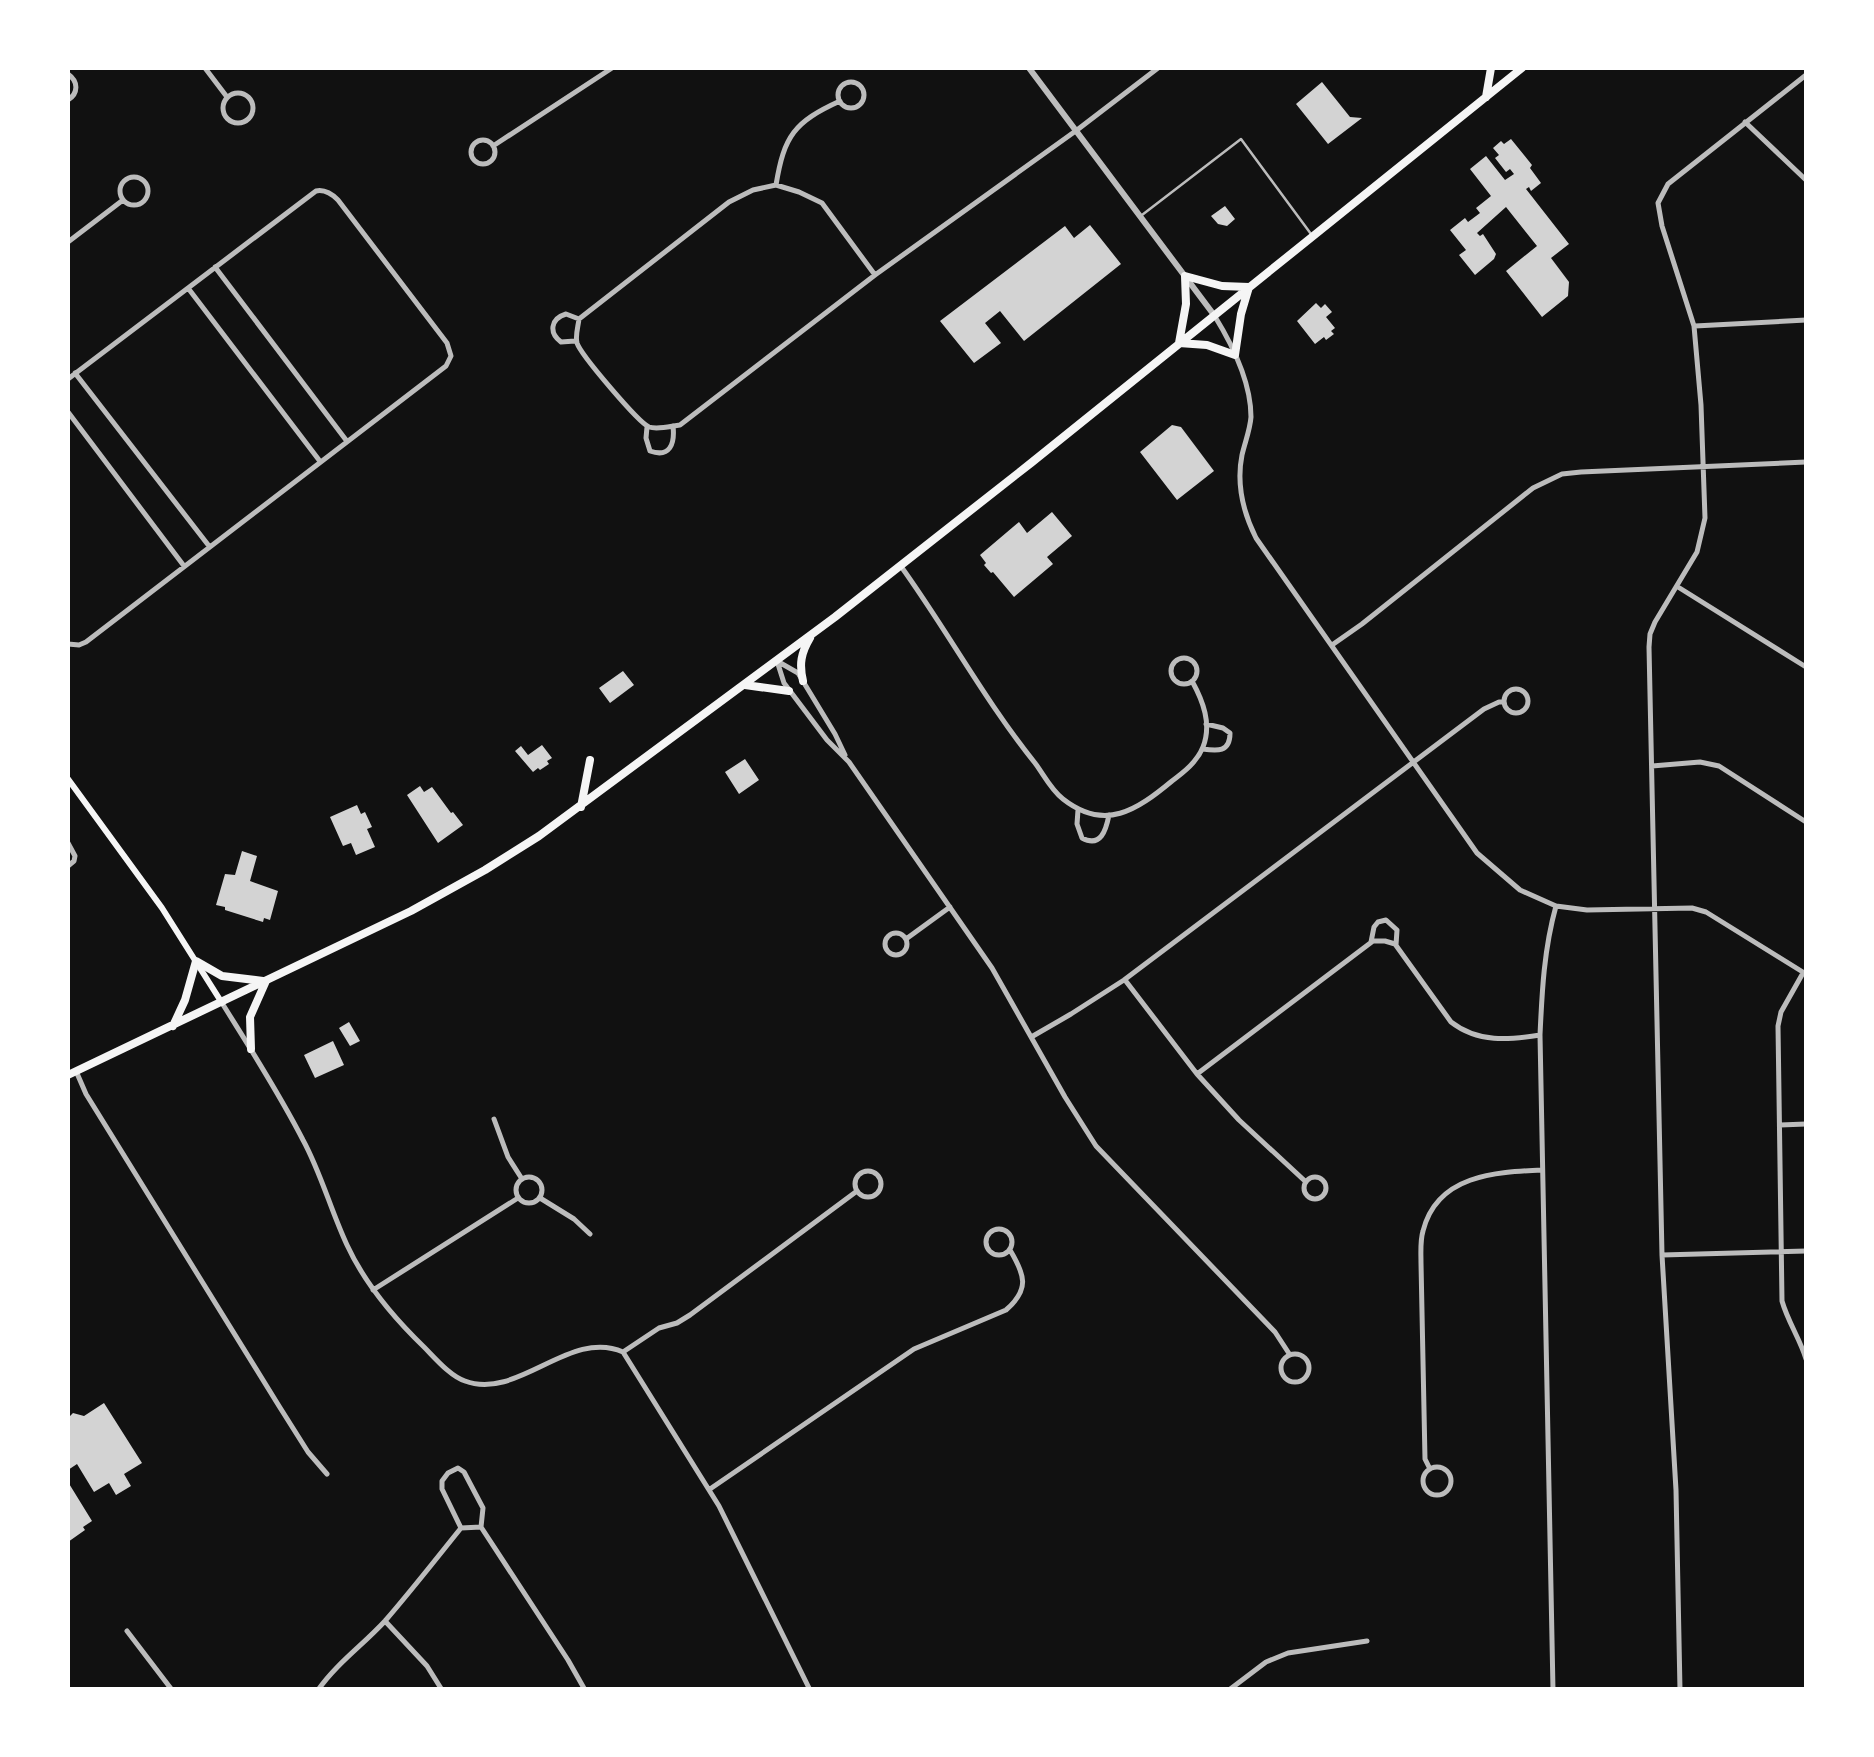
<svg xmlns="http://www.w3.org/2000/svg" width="1874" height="1757" viewBox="0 0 1874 1757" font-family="'Nunito Sans',sans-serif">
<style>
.building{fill:#d3d3d3}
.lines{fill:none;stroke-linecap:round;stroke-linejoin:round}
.service{stroke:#bcbcbc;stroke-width:2.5}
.minor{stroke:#bcbcbc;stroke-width:5}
.tertiary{stroke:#bcbcbc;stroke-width:6}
.secondary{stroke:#f5f5f5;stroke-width:6}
.primary{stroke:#f5f5f5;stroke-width:8}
</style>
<rect width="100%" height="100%" fill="#111"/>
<path class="building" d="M1322,82l28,35 12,1 -34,26 -32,-40z
M1511,139l21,26 -2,3 11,15 -10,8 -2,-4 -3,2 43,55 -18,14 18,24 -1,14 -26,21 -36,-46 31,-25 -31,-39 -29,26 3,3 3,-2 13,20 -2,5 -19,16 -16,-20 7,-5 -16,-20 15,-12 3,4 12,-9 -4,-5 15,-12 -21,-27 16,-13 19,24 9,-6 -4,-5 -4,3 -11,-14 4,-3 -6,-7 8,-7 3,3z
M1225,206l10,13 -8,7 -9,-2 -7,-8z
M1090,225l31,39 -97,77 -24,-30 -15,12 16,20 -27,20 -34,-42 125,-95 9,12z
M1316,303l5,5 4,-4 7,8 -6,5 9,11 -4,3 3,3 -8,6 -2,-3 -9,7 -18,-23z
M1172,425l9,2 33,44 -37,29 -37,-48z
M1052,512l20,24 -25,21 6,7 -39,33 -21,-25 -2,1 -7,-8 2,-2 -6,-8 39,-33 8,11z
M623,671l11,14 -24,18 -11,-15z
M542,745l10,13 -5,3 2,3 -9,6 -2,-2 -5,4 -18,-21 6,-5 7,9z
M745,759l14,21 -20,14 -14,-22z
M420,786l4,6 8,-5 19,26 2,-1 10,13 -25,18 -31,-48z
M357,805l4,9 4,-2 7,15 -5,2 8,18 -19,8 -5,-12 -8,3 -13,-29z
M242,851l15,5 -7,25 28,10 -8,29 -6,-2 -1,4 -38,-12v-3l-9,-2 9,-31 10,1z
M349,1022l11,19 -10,5 -11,-18z
M333,1041l11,24 -29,13 -11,-23z
M104,1403l38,60 -18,11 7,12 -15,9 -7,-12 -15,9 -17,-28 -9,6v-52l5,-5 11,3z
M68,1482l24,39 -9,6 2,3 -17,12z"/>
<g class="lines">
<path class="service" d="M1142,215l99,-76 70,95"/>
<path class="minor" d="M205,68l22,29
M68,74c10,7 11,19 0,26
M838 95a13 13 0 1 1 26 0a13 13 0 1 1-26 0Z
M223 108a15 15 0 1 1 30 0a15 15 0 1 1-30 0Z
M1745,122l61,58
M471 152a12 12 0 1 1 24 0a12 12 0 1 1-24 0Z
M493,146l119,-78
M120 191a14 14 0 1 1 28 0a14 14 0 1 1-28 0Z
M776,185c8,-49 18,-63 64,-84
M68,242l55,-42
M215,267l131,173
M875,275l-53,-72 -23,-11 -23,-7 -23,5 -24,12 -150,117c-1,8 -4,17 -2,24 4,12 61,79 72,84 9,3 22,-1 31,-2l195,-150 202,-145 81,-62
M188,288l131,172
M1214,315c18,29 37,67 37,102 -1,13 -6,25 -9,38 -6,30 1,57 14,83l221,315 43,37 36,16 31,4 105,-2 14,4 100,62
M1695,326l111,-6
M575,341l-14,1c-12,-9 -11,-23 5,-28l13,5
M75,373l134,173
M68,379l248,-188c9,-2 16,3 22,9l109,143 4,13 -5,10 -360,276 -7,3 -11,-1
M68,412l116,154
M647,427l-1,11 4,13c20,7 25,-7 23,-25
M900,565c47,65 85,136 135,198 9,12 16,27 28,36 42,33 74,11 109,-18 12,-9 25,-19 31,-34 9,-23 0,-46 -11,-66
M1678,587l128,80
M1332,645l30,-21 171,-136 29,-14 19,-2 225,-10
M1171 671a13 13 0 1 1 26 0a13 13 0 1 1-26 0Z
M777,661l7,22 43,57 22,22 143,206 73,129 31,49 179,186 15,23
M777,661l21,12 37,61 10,21
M1504 701a12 12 0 1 1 24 0a12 12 0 1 1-24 0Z
M1202,749c15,2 28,4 28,-16l-7,-5 -17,-4
M1652,766l48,-4 19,4 87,56
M1078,810l-1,14 5,14c19,10 24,-8 27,-23
M68,843l7,13 -1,5 -6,5
M885 944a11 11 0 1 1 22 0a11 11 0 1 1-22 0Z
M906,939l44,-32
M1371,942l3,-15 4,-5 8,-2 11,10 -1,15
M1803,973l-22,39 -3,14 4,275c6,21 18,38 24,58
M1125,980l72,94 42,46 67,62
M222,1003c28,45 57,90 81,137 18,33 28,71 44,105 18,39 47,73 77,102 11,11 26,29 41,34 53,20 105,-53 158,-29l96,154 91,184
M1033,1036l38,-22 53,-34 360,-271 15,-7h5
M76,1071l10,23 193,312 29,46 19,22
M1197,1074l176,-133h12l10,3 56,78c27,21 58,18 89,13
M494,1119l14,38 14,22
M1780,1125l26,-1
M855 1184a13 13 0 1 1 26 0a13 13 0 1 1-26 0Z
M516 1190a13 13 0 1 1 26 0a13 13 0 1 1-26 0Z
M1304 1188a11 11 0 1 1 22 0a11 11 0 1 1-22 0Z
M540,1198l34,21 16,15
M986 1242a13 13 0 1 1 26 0a13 13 0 1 1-26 0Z
M1662,1255l144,-4
M373,1290l145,-92
M623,1352l36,-24 18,-5 13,-8 167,-124
M1281 1368a14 14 0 1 1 28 0a14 14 0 1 1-28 0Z
M1423 1481a14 14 0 1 1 28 0a14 14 0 1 1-28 0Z
M1430,1469l-5,-10 -4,-196c0,-11 -1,-22 2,-32 14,-56 72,-59 119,-61
M710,1489l204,-140 92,-39c24,-21 19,-35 4,-60
M461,1528l-19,-39v-8l6,-8 10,-5 6,4 19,36 -2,19 87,133 17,30
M385,1621l42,45 15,24
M127,1631l45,59
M318,1690c19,-27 45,-45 67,-69 26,-30 51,-62 76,-93l20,-1
M1229,1690l37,-28 22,-9 79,-12
M1553,1690l-13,-655c2,-44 4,-86 16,-129
M1680,1690l-4,-200 -14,-235 -13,-608 1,-13 5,-12 42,-70 8,-34 -4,-113 -7,-79 -32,-100 -4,-23 10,-19 138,-109"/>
<path class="tertiary" d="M1029,68l185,247"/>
<path class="secondary" d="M68,779l94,129 60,95"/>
<path class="primary" d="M1486,97l5,-29
M1179,343l7,-39 -1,-28 37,10 27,1
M1179,343l28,2 28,10 6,-41 8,-27
M803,681c-4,-17 -2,-28 7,-43
M745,685l44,6
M581,807l9,-47
M173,1026l12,-26 11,-39 26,15 41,5
M251,1049l-1,-32 16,-36
M68,1075l343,-164 74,-41 54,-34 296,-219 196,-154 491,-395"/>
</g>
<rect width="1874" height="1757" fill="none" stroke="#ffffff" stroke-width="140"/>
</svg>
